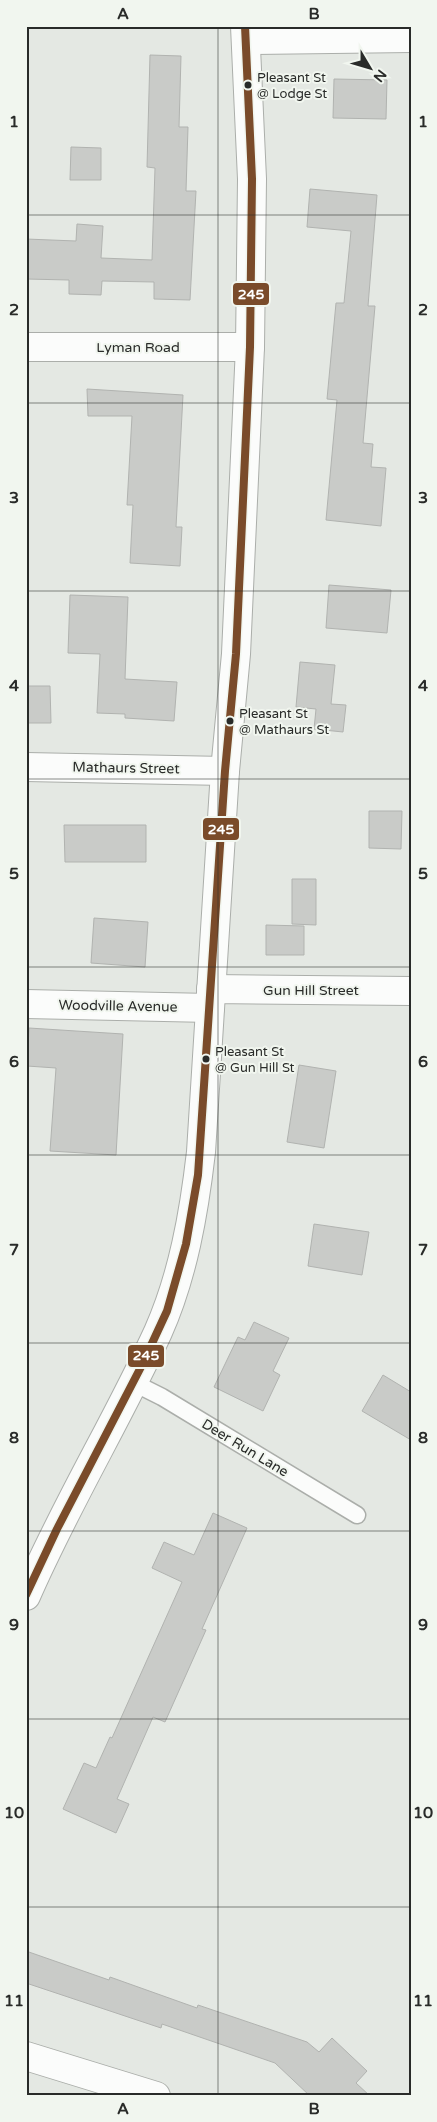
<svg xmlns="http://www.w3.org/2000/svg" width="437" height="2122" viewBox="0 0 437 2122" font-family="'Varela Round',sans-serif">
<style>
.building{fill:#c9cbc8;stroke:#b1b3b0}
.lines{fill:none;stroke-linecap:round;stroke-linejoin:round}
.service-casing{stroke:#abaeaa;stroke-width:19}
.minor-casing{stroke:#abaeaa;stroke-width:30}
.tertiary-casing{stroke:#abaeaa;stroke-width:30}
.service{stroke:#fbfcfb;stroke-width:16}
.minor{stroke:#fbfcfb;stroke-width:28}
.tertiary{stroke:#fbfcfb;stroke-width:28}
.bus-1-casing{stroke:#f1f6ef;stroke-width:11}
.bus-1{stroke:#7a4b2a;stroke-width:8}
.grid{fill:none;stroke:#292b29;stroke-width:1;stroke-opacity:0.55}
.bus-dot{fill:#292b29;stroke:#f1f6ef;stroke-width:2}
.labels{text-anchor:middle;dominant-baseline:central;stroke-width:4;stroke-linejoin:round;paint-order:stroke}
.bus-label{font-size:13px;fill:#292b29;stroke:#f1f6ef;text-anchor:start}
.street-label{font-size:14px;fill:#292b29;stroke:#f1f6ef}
.line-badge{stroke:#f1f6ef;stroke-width:2}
.badge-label{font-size:14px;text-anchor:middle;font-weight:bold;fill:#fff}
.neatline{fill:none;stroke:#292b29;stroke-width:2}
.grid-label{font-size:16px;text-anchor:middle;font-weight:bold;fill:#292b29}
</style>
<rect width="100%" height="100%" fill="#e4e8e3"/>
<path class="building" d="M150,55l31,1 -2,71h9l-2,64h10l-6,109 -36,-1v-17l-52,-1 -1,14 -32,-1v-14l-43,-1v-40l50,2 1,-17 26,2 -2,32 51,2 3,-92 -8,-1z
M334,79l53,1 -1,39 -53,-1z
M71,147l30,1v32h-31z
M310,189l67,6 -9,111h7l-12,137 10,1 -2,23 15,1 -5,58 -55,-6 11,-120 -10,-1 9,-96h8l7,-72 -44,-4z
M87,389l96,6 -7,132h6l-2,39 -50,-3 3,-58h-6l5,-89h-44z
M329,585l62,5 -4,43 -61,-5z
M70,595l58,2 -3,82 52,3 -3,39 -49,-3v-4l-28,-1 3,-59 -32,-1z
M300,662l35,3 -4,39 15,1 -3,27 -29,-3 2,-20 -20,-2z
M26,686h24l1,37h-25z
M369,811h33l-1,38 -32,-1z
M64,825h82v37h-81z
M292,879h24v46l-24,-1z
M94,918l54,4 -3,45 -54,-4z
M266,925l38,1v29h-38z
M29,1028l94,6 -7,121 -66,-4 6,-83 -29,-2z
M299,1065l37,6 -12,77 -37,-6z
M314,1224l55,8 -7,43 -54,-9z
M254,1322l35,16 -16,33 7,4 -17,36 -49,-24 24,-50 7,3z
M383,1375l28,17v48l-49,-29z
M213,1513l34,15 -45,101 4,1 -41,92 -12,-5 -36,82 12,5 -13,29 -53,-24 21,-46 12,5 14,-31 2,1 70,-156 -30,-14 12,-26 30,13z
M26,1951l83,29 1,-3 87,31 1,-3 109,37 12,10 13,-14 35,33 -11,12 14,13h-60l-35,-33 -113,-39 -1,4 -135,-45z"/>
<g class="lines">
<defs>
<path id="service" d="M132,1382l30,15 195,118"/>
<path id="minor" d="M246,40l165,-2
M26,347h224
M26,767l199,4
M211,989l200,2
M26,1004l184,4
M26,2056l130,40"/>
<path id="tertiary" d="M26,1596c39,-90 91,-175 132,-264 25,-56 36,-119 43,-180l24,-381 11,-117 14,-307 2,-168 -7,-153"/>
</defs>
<use href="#service" class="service-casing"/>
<use href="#minor" class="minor-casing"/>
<use href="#tertiary" class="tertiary-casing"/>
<use href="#service" class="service"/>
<use href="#minor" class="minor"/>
<use href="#tertiary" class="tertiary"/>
<defs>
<path id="bus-1" d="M26,1595l31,-66 85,-164 25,-54 19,-67 12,-69 27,-404 11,-117 14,-307 2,-168 -7,-153"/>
</defs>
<use href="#bus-1" class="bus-1-casing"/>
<use href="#bus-1" class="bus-1"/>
</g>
<path class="grid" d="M218,26v2070M26,215h385M26,403h385M26,591h385M26,779h385M26,967h385M26,1155h385M26,1343h385M26,1531h385M26,1719h385M26,1907h385"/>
<g class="bus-dot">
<circle cx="248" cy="85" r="4.5"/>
<circle cx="230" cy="721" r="4.5"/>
<circle cx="206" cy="1059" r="4.5"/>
</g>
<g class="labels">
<g class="bus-label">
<text x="257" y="78">Pleasant St<tspan x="257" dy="16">@ Lodge St</tspan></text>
<text x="239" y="714">Pleasant St<tspan x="239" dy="16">@ Mathaurs St</tspan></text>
<text x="215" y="1052">Pleasant St<tspan x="215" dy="16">@ Gun Hill St</tspan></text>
</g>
<g class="street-label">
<text x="138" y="347">Lyman Road</text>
<text transform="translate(126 768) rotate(1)">Mathaurs Street</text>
<text x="311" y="990">Gun Hill Street</text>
<text transform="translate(118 1006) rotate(1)">Woodville Avenue</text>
<text transform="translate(245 1448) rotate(31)">Deer Run Lane</text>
</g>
</g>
<g class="line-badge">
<rect x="232" y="282" width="38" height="24" rx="5" fill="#7a4b2a"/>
<rect x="202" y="817" width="38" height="24" rx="5" fill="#7a4b2a"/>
<rect x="127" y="1344" width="38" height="24" rx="5" fill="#7a4b2a"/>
</g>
<g class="badge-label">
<text x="251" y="299">245</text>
<text x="221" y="834">245</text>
<text x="146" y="1360">245</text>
</g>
<rect width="437" height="2122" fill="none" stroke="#f1f6ef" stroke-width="55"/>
<g transform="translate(370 68) rotate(128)" stroke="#f1f6ef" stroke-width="4" paint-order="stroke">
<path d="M0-4L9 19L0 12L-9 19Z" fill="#292b29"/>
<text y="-8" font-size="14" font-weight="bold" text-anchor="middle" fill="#292b29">N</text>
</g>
<rect x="28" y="28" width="382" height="2066" class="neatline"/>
<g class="grid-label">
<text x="123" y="19">A</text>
<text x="314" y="19">B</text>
<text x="14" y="127">1</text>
<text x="423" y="127">1</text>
<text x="14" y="315">2</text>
<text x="423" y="315">2</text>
<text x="14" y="503">3</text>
<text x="423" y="503">3</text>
<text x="14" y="691">4</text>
<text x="423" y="691">4</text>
<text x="14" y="879">5</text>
<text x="423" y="879">5</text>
<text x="14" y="1067">6</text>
<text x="423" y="1067">6</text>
<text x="14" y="1255">7</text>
<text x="423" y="1255">7</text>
<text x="14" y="1443">8</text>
<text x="423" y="1443">8</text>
<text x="14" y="1630">9</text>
<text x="423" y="1630">9</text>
<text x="14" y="1818">10</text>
<text x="423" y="1818">10</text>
<text x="14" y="2006">11</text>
<text x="423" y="2006">11</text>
<text x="123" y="2114">A</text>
<text x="314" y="2114">B</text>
</g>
</svg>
